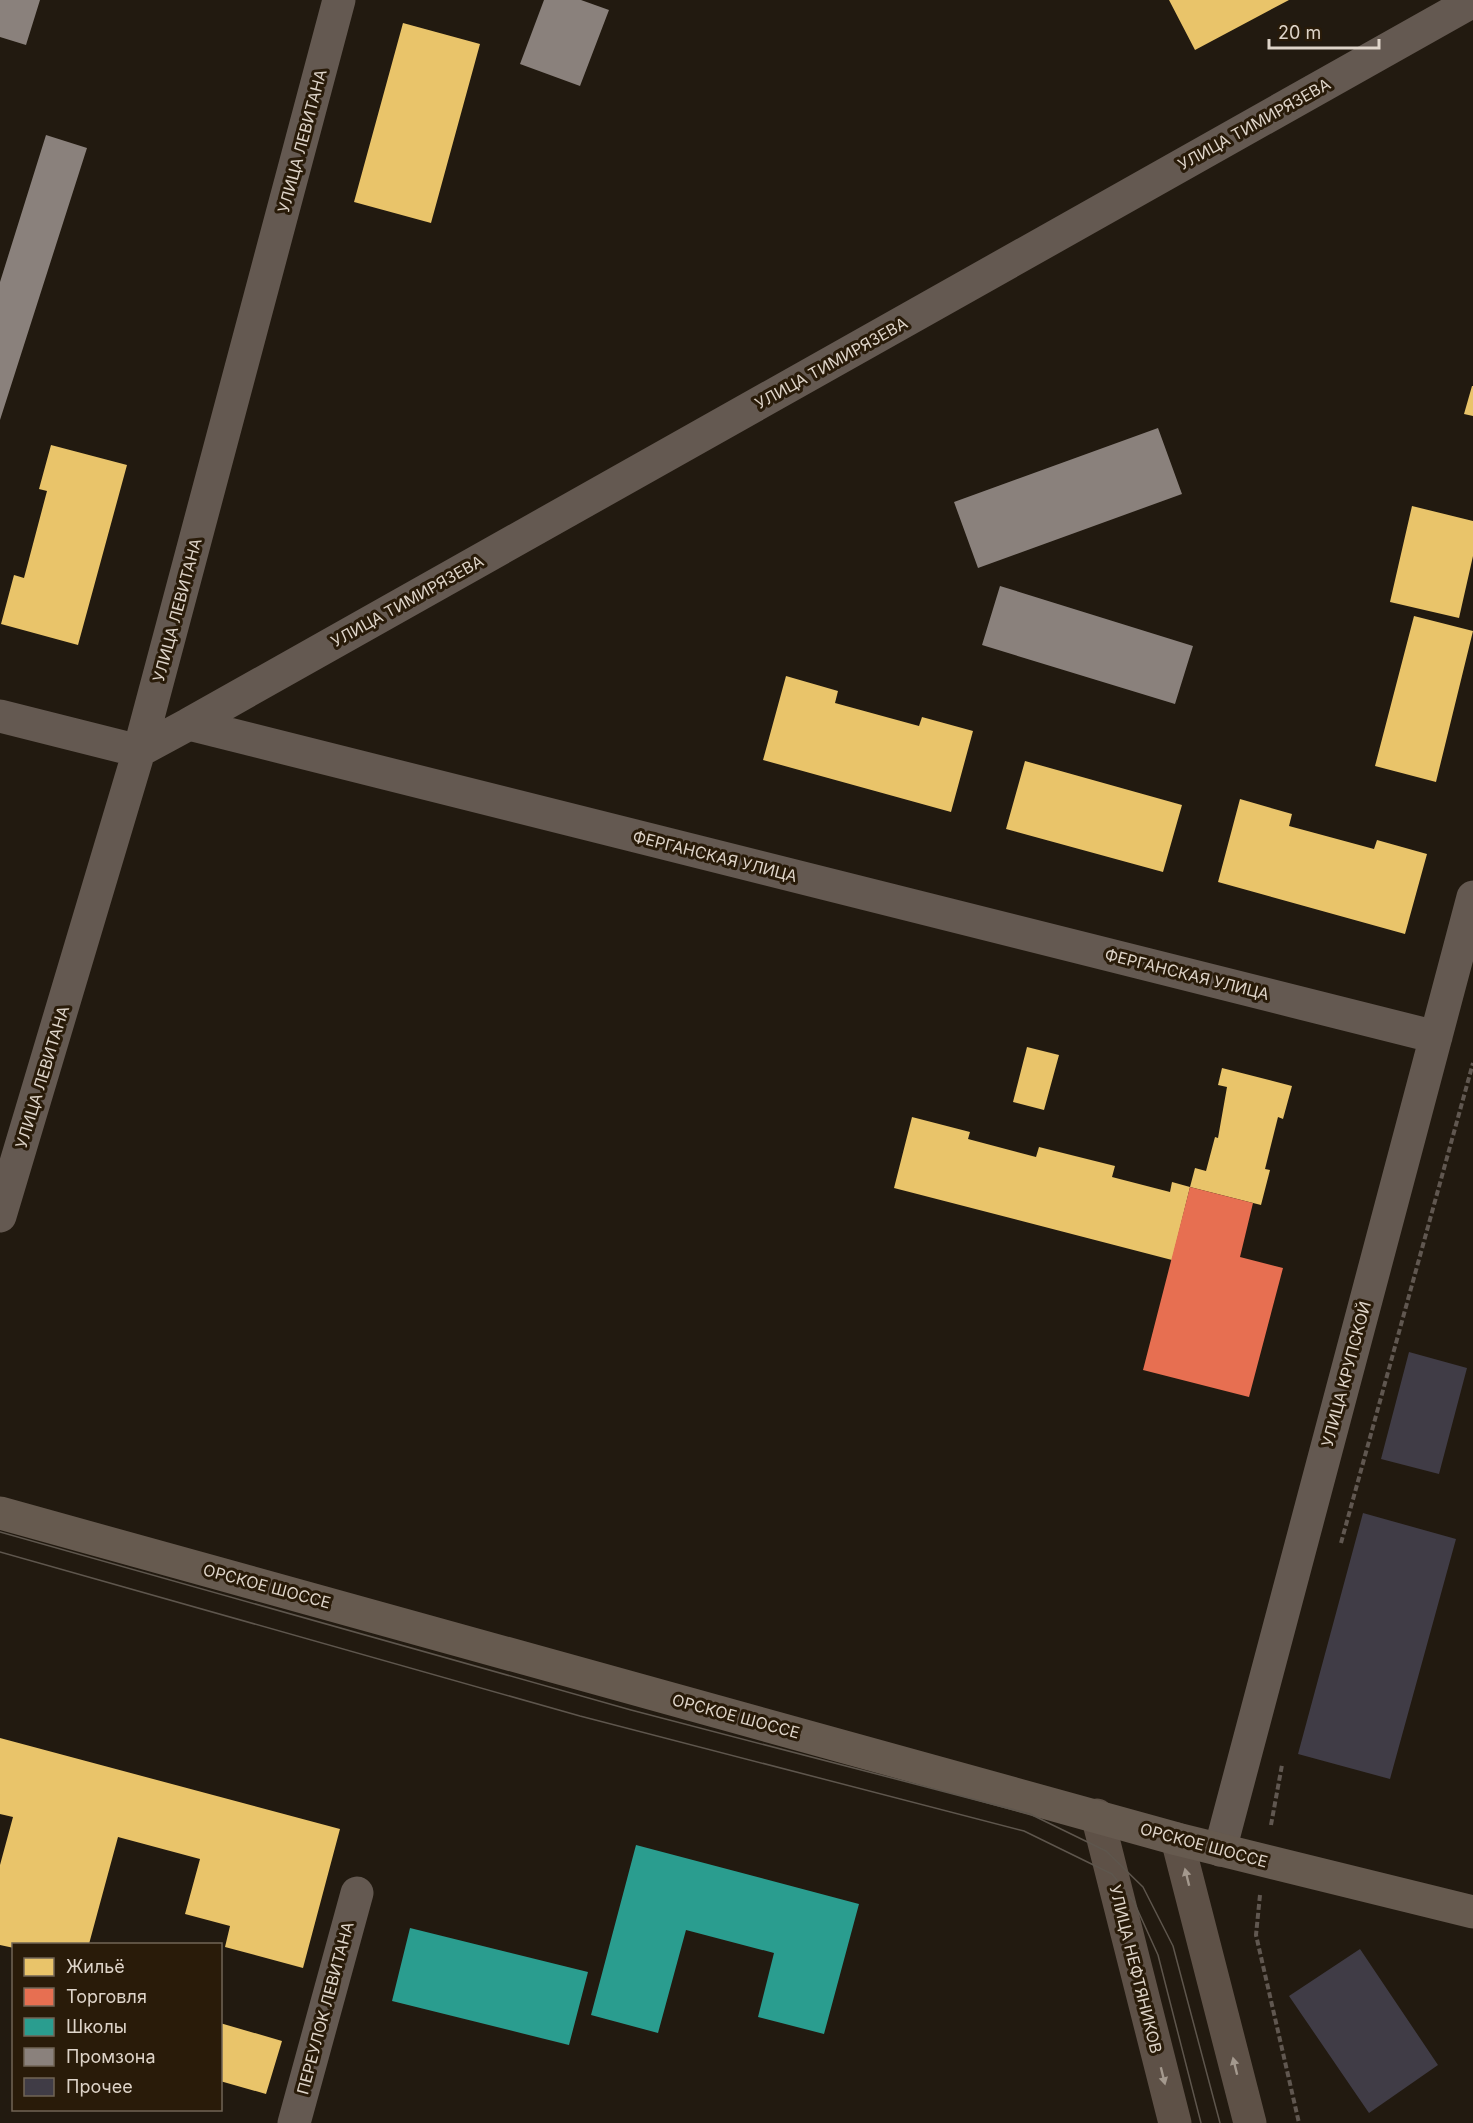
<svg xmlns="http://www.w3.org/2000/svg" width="1473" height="2123" viewBox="0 0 1473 2123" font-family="Inter,sans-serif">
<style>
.homes{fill:#e9c46a}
.shops{fill:#e76f51}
.schools{fill:#2a9d8f}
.industry{fill:#8a817c}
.building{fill:#403c46}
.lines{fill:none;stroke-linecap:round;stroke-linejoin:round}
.path{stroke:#605750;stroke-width:4;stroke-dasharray:6 3;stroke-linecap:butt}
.street{stroke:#645951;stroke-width:33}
.secondary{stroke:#5e5147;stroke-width:33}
.primary{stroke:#665a4f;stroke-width:33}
.tram{stroke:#5e564d;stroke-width:1.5}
.oneway{fill:#a4998e}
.labels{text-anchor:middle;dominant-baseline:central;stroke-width:6;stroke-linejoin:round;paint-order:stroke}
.street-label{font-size:16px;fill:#ded4c9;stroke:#291b09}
</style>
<rect width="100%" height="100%" fill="#221a10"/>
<path class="homes" d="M1169,0h120l-94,50z
M403,23l77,21 -49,179 -77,-21z
M1472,386h1v30l-9,-2z
M51,445l76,20 -49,180 -77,-21 13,-49 10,3 23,-87 -8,-2z
M1412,506l61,15v35l-14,62 -69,-16z
M1414,616l59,15 -37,151 -61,-16z
M786,676l52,15 -3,12 84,23 3,-9 51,14 -22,81 -188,-52z
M1025,761l157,44 -19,67 -157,-43z
M1240,799l52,15 -3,12 85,23 3,-9 50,14 -22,80 -187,-52z
M1027,1047l32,8 -15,55 -31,-8z
M1222,1068l70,18 -9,33 -5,-2 -13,52 5,1 -9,35 -71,-18 5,-19 11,3 9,-34 3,1 9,-51 -9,-2z
M912,1117l58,15 -2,7 68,18 3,-10 76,19 -3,11 58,15 2,-10 18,5 -18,73 -278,-72z
M0,1738l340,91 -37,139 -78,-21 5,-21 -45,-12 15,-55 -82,-22 -29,107h-75v4l-14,-3v-80l13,-48 -13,-3z
M220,2023l62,18 -16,53 -46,-13z"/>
<path class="shops" d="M1190,1187l63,16 -13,54 43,11 -34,129 -106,-27z"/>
<path class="schools" d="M636,1845l223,59 -35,130 -66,-17 16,-64 -88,-23 -28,103 -67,-18z
M410,1928l178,44 -19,73 -177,-44z"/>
<path class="industry" d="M0,0h40l-14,45 -26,-8z
M544,0h37l28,10 -29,76 -60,-22z
M46,135l41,13 -87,272v-138z
M1158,428l24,66 -204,74 -24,-66z
M1000,586l193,60 -18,58 -193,-59z"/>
<path class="building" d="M1409,1352l58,16 -28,106 -58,-15z
M1363,1513l93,26 -66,240 -92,-25z
M1360,1949l78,116 -69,48 -80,-117z"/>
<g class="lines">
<path class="path" d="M1341,1543l132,-480
M1271,1825l11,-60
M1260,1895l-4,40 43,188"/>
<path class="street" d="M0,716l139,35 50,-27 1247,313
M189,724l1284,-723
M0,1216l139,-465 200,-751
M1220,1850l253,-953
M294,2123l63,-230"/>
<path class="secondary" d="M1097,1815l78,308
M1177,1839l73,284"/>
<path class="primary" d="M0,1513l1177,326 296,73"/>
<path class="tram" d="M0,1532l631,178 399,104 76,37 37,36 30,59 47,177
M0,1552l580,164 444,115 88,43 22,28 24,53 43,168"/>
</g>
<defs><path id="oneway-solid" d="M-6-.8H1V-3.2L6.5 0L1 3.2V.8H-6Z" transform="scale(1.5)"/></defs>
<g class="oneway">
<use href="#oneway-solid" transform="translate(1187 1877) rotate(-104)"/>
<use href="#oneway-solid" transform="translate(1235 2066) rotate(-104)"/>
<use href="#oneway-solid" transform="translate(1163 2076) rotate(76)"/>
</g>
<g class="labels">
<g class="street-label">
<text transform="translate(1254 124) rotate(-29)">УЛИЦА ТИМИРЯЗЕВА</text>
<text transform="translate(302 141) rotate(-75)">УЛИЦА ЛЕВИТАНА</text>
<text transform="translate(831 363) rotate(-29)">УЛИЦА ТИМИРЯЗЕВА</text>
<text transform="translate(407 601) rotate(-29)">УЛИЦА ТИМИРЯЗЕВА</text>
<text transform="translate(177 610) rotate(-75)">УЛИЦА ЛЕВИТАНА</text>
<text transform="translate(715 856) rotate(14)">ФЕРГАНСКАЯ УЛИЦА</text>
<text transform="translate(1187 974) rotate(14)">ФЕРГАНСКАЯ УЛИЦА</text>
<text transform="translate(42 1077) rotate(-73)">УЛИЦА ЛЕВИТАНА</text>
<text transform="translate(1346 1374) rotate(-75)">УЛИЦА КРУПСКОЙ</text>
<text transform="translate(267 1586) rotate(15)">ОРСКОЕ ШОССЕ</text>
<text transform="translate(736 1716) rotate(15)">ОРСКОЕ ШОССЕ</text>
<text transform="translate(1204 1845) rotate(15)">ОРСКОЕ ШОССЕ</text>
<text transform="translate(1136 1969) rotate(76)">УЛИЦА НЕФТЯНИКОВ</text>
<text transform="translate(325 2008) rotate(-75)">ПЕРЕУЛОК ЛЕВИТАНА</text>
</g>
</g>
<rect x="12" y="1943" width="210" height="168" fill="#291b09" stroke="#716556" stroke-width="1.5"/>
<rect x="24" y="1958" width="30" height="18" fill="#e9c46a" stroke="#716556" stroke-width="1.5"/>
<text x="66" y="1973" font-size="18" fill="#ded4c9">Жильё</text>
<rect x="24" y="1988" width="30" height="18" fill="#e76f51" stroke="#716556" stroke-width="1.5"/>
<text x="66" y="2003" font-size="18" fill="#ded4c9">Торговля</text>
<rect x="24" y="2018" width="30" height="18" fill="#2a9d8f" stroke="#716556" stroke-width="1.5"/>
<text x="66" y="2033" font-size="18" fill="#ded4c9">Школы</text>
<rect x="24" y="2048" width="30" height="18" fill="#8a817c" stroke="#716556" stroke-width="1.5"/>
<text x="66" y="2063" font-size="18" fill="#ded4c9">Промзона</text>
<rect x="24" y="2078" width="30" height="18" fill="#403c46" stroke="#716556" stroke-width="1.5"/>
<text x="66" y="2093" font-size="18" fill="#ded4c9">Прочее</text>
<path d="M1269 39v9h110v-9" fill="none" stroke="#ded4c9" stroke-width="3"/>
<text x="1278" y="39" font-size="18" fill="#ded4c9" stroke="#291b09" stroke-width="4.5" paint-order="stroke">20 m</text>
</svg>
